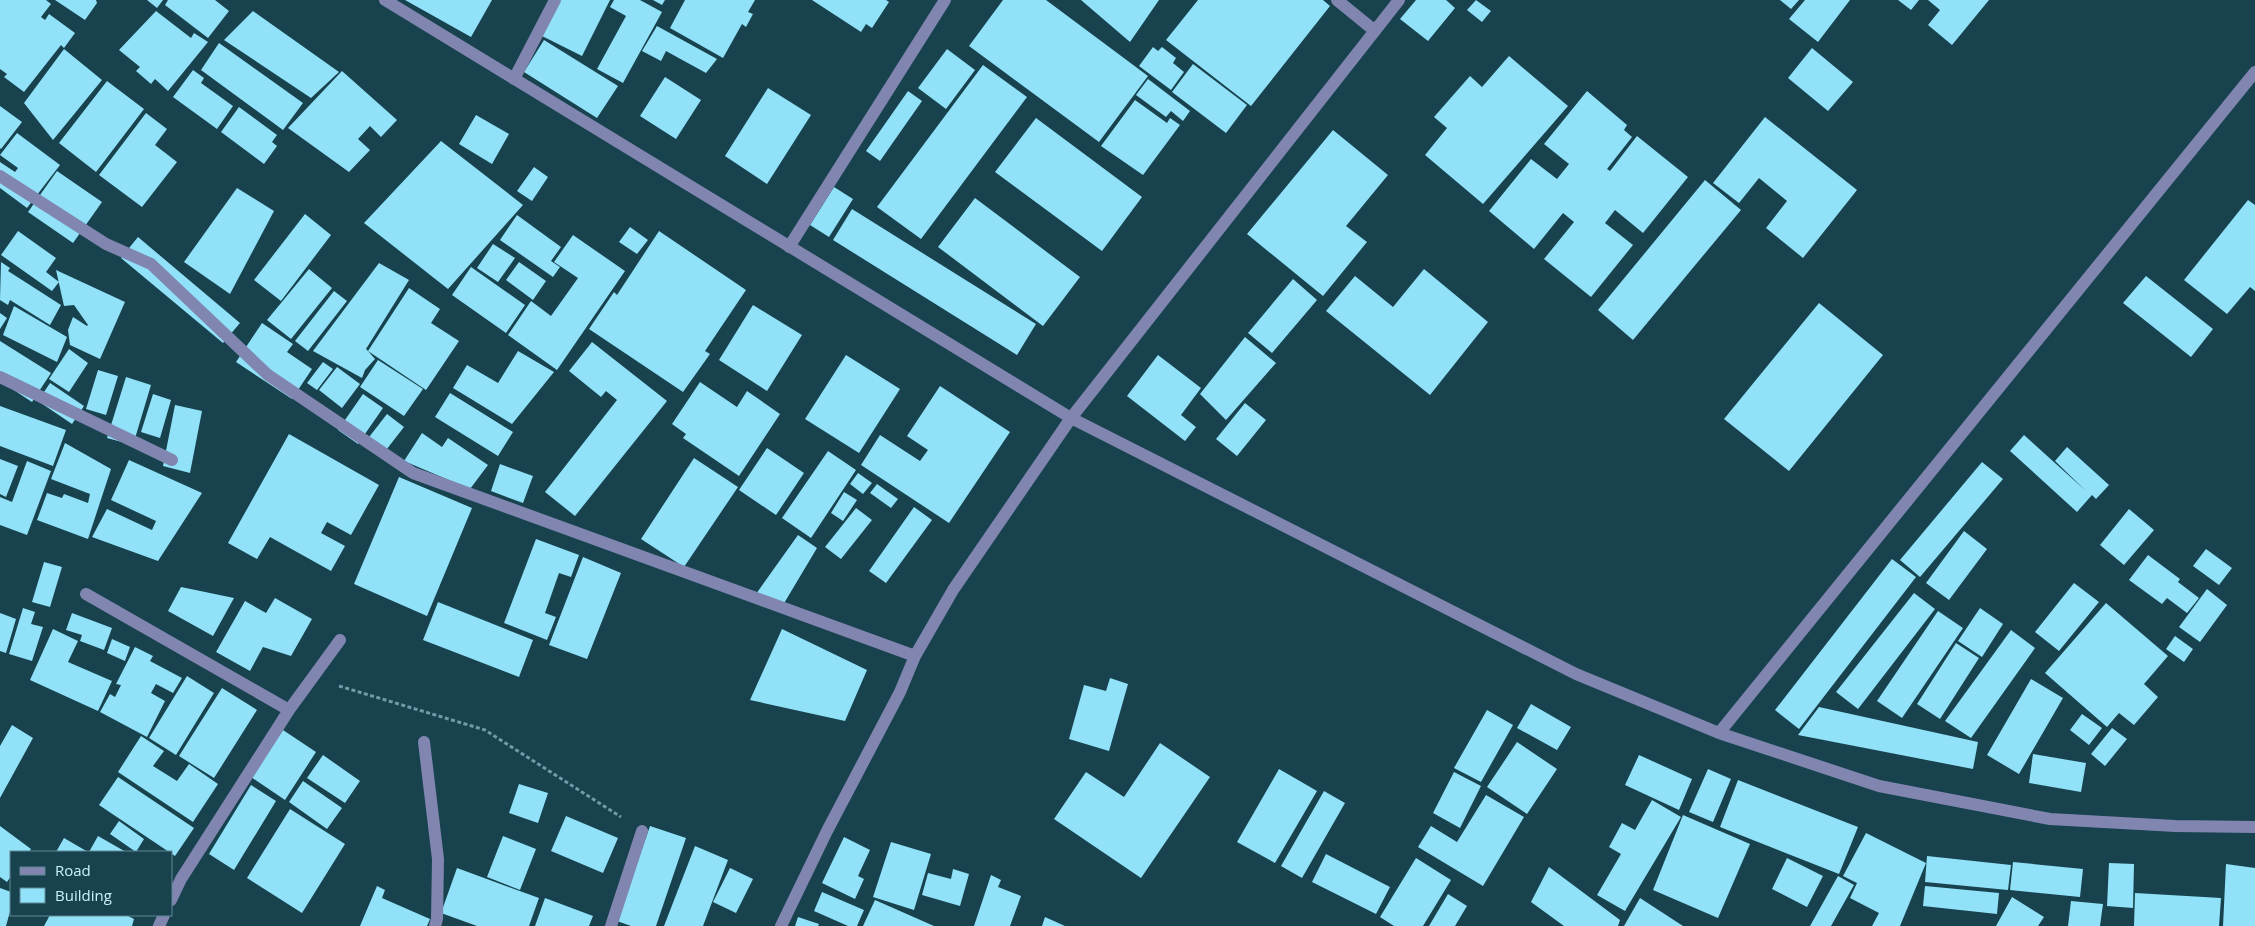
<svg xmlns="http://www.w3.org/2000/svg" width="2255" height="926" viewBox="0 0 2255 926" font-family="'Open Sans',sans-serif">
<style>
.building{fill:#91e2f9}
.lines{fill:none;stroke-linecap:round;stroke-linejoin:round}
.path{stroke:#729ba7;stroke-width:3;stroke-dasharray:4 2.5;stroke-linecap:butt}
.minor{stroke:#8186b0;stroke-width:12}
</style>
<rect width="100%" height="100%" fill="#17424e"/>
<path class="building" d="M0,0h46l5,4 -10,13 4,3 4,-6 26,19 -11,15 -3,-3 -37,47 -20,-15 3,-3 -7,-5z
M55,0h41l1,3 -12,17z
M147,0h16l-6,8z
M168,0h47l14,11 -21,27 -43,-33z
M405,0h87l-21,37z
M557,0h53l-28,56 -42,-21z
M614,0h26l22,12 -39,71 -26,-14 29,-53 -16,-9z
M653,0h12l-3,5z
M685,0h70l-7,12 5,2 -7,13 -4,-3 -19,34 -53,-30z
M812,0h74l3,2 -17,26 -6,-4 -5,8z
M1003,0h43l102,76 -49,66 -130,-96z
M1081,0h78l-29,42z
M1198,0h125l7,6 -79,100 -85,-66z
M1416,0h30l9,8 -27,33 -28,-22z
M1476,0l15,11 -9,11 -15,-12z
M1780,0h19l-8,9z
M1805,0h45l-32,42 -29,-23z
M1898,0h21l-8,10z
M1928,0h61l-37,45 -24,-20 12,-15z
M156,11l35,27 3,-5 14,9 -40,49 -13,-12 -4,5 -15,-13 4,-4 -21,-17z
M253,11l86,61 -28,26 -87,-58z
M657,26l60,33 -11,14 -40,-22 -5,10 -19,-10z
M544,40l74,46 -21,32 -73,-46z
M219,43l84,60 -20,27 -82,-60z
M1153,47l5,4 4,-4 14,11 -3,5 11,9 -13,18 -32,-24z
M1812,48l41,34 -25,29 -40,-33z
M64,49l38,31 -49,60 -29,-37z
M947,49l28,21 -29,39 -28,-21z
M1509,56l59,50 -85,98 -58,-49 22,-27 -13,-11 36,-41 12,11z
M1193,64l54,41 -21,28 -54,-41z
M983,65l44,32 -106,142 -44,-32z
M193,70l11,8 -3,5 32,23 -16,23 -44,-32z
M342,71l55,49 -16,17 -11,-11 -12,13 12,11 -21,22 -61,-44z
M665,77l36,23 -25,39 -36,-23z
M1148,79l42,32 -7,10 -12,-10 -5,6 -30,-22z
M107,81l37,28 -48,63 -37,-29z
M768,88l43,27 -44,69 -42,-28z
M908,91l14,10 -42,60 -14,-10z
M1587,91l40,34 -3,5 8,7 -25,32 3,2 27,-35 51,41 -45,56 -28,-23 -10,13 28,22 -42,52 -47,-38 30,-37 -11,-9 -29,36 -45,-38 42,-52 26,20 12,-15 -25,-20z
M1135,100l32,23 3,-5 10,7 -37,50 -42,-29z
M0,106l22,16 -21,27 -1,-1z
M239,107l38,28 -5,7 5,4 -13,18 -43,-32z
M146,113l21,16 -12,16 22,17 -35,45 -43,-32z
M476,115l33,19 -17,30 -33,-20z
M1765,117l92,73 -54,68 -37,-30 21,-27 -28,-23 -20,25 -26,-20z
M1036,118l106,79 -40,54 -107,-79z
M1333,130l55,45 -42,51 21,16 -44,54 -76,-62z
M17,133l43,32 -33,43 -27,-20v-26l15,10 3,-4 -18,-13z
M441,141l82,64 -75,84 -84,-66z
M534,167l14,10 -16,24 -15,-10z
M57,171l45,31 -29,41 -45,-31z
M1705,180l36,30 -108,130 -35,-30z
M834,187l19,12 -24,38 -19,-12z
M237,188l37,23 -44,83 -46,-32z
M975,198l105,79 -37,49 -105,-79z
M2248,200l7,5v86l-5,-4 -23,27 -43,-34z
M852,209l184,115 -19,31 -184,-115z
M305,214l26,21 -50,66 -27,-21z
M517,215l44,32 -10,14 9,6 -7,10 -53,-37z
M630,227l18,13 -11,14 -18,-12z
M18,231l38,27 -10,14 13,10 -7,9 -51,-36z
M659,231l87,59 -41,61 5,3 -27,38 -94,-63 25,-37 3,3z
M573,235l52,36 -68,99 -49,-35 23,-34 20,15 27,-38 -24,-16z
M138,237l102,86 -17,20 -102,-85z
M493,244l22,14 -17,24 -21,-14z
M1,262l9,6 -2,3 53,34 -11,20 -40,-25 -2,5 -8,-5z
M519,262l27,19 -13,19 -27,-20z
M379,263l30,17 -43,69 2,2 41,-63 31,21 -9,14 28,18 -33,49 -58,-39 7,8 -10,11 -3,8 -49,-27z
M471,267l54,38 -19,28 -54,-38z
M309,269l23,19 -41,51 -24,-19z
M1424,269l64,53 -58,73 -104,-84 29,-35 38,31z
M56,270l69,32 -25,57 -30,-14 -2,-15 5,-13 14,9 1,-1 -14,-20 -10,1z
M2146,276l67,53 -22,28 -68,-54z
M1293,279l24,21 -45,53 -24,-20z
M334,291l13,10 -39,50 -13,-10z
M1819,303l64,52 -94,116 -65,-52z
M753,305l49,30 -35,56 -48,-31z
M14,306l53,31 -10,25 -54,-27z
M0,313l7,5 -7,11z
M262,323l31,21 -6,8 25,17 -20,30 -56,-37z
M1245,337l31,26 -50,57 -26,-26z
M0,341l51,32 -19,29 -32,-21z
M592,342l75,59 -92,115 -30,-24 72,-92 -11,-9 -5,6 -32,-26z
M69,349l19,14 -19,29 -20,-13z
M518,351l36,21 -42,52 -59,-36 14,-23 31,18z
M846,355l54,34 -41,64 -54,-34z
M1158,355l43,33 -20,27 15,12 -11,14 -58,-45z
M378,360l45,29 -19,27 -44,-29z
M323,362l10,7 -16,21 -10,-7z
M337,367l23,17 -18,24 -23,-18z
M98,370l20,6 -12,39 -20,-6z
M126,377l25,8 -18,60 -26,-7z
M700,382l37,25 10,-16 33,23 -41,62 -56,-38 3,-4 -14,-10z
M50,383l34,23 -12,18 -34,-23z
M940,386l70,46 -61,91 -88,-58 19,-30 40,26 8,-11 -21,-14z
M450,393l63,39 -15,24 -63,-39z
M153,394l18,6 -11,38 -19,-6z
M363,394l20,14 -25,36 -20,-14z
M1245,403l21,17 -29,36 -21,-17z
M175,405l27,6 -12,62 -27,-7z
M0,406l66,24 -13,36 -53,-20z
M387,414l17,13 -21,27 -17,-13z
M422,433l20,14 6,-9 40,27 -18,24 -66,-28z
M289,434l90,51 -28,50 -24,-13 -6,11 24,13 -14,25 -61,-34 -13,22 -29,-16z
M2024,435l62,56 -31,-30 12,-14 42,38 -13,14 -4,-4 -15,17 -67,-61z
M65,443l46,26 -23,70 -51,-19 10,-27 15,5 2,-4 24,9 2,-9 -39,-15z
M767,448l37,25 -28,42 -37,-25z
M828,451l28,19 -45,68 -29,-20z
M694,458l44,29 -54,80 -43,-28z
M0,459l18,7 -12,31 -6,-3z
M129,460l73,33 -44,68 -66,-24 15,-28 45,21 4,-9 -45,-21z
M27,461l24,10 -24,64 -27,-10v-28l12,5z
M1982,462l21,17 -83,98 -20,-17z
M500,464l33,12 -10,27 -32,-12z
M858,473l14,10 -9,11 -13,-10z
M399,477l73,31 -45,108 -73,-32z
M877,484l21,15 -7,9 -21,-15z
M844,492l13,8 -14,21 -12,-8z
M914,507l18,13 -46,63 -17,-12z
M856,508l16,12 -31,39 -16,-12z
M2129,509l25,21 -30,35 -24,-20z
M1964,531l23,18 -38,51 -23,-17z
M798,535l19,13 -34,57 -27,-11z
M536,539l43,16 -8,22 -12,-4 -14,40 11,4 -9,23 -43,-17z
M2206,549l26,19 -13,17 -26,-19z
M2148,555l32,24 -2,3 21,16 -12,15 -20,-15 -5,6 -33,-24z
M583,557l38,16 -34,86 -38,-14z
M1892,559l24,18 -117,152 -24,-19z
M44,562l18,5 -12,40 -18,-5z
M2074,583l25,19 -40,49 -24,-19z
M181,587l53,11 -21,38 -45,-25z
M2207,589l20,16 -27,37 -21,-15z
M1914,593l21,16 -77,100 -22,-17z
M275,598l37,21 -21,37 -28,-9 -13,24 -34,-19 29,-51 21,12z
M438,602l95,38 -14,37 -96,-37z
M2106,603l62,53 -24,28 14,13 -24,28 -15,-12 -12,14 -62,-54z
M23,608l12,4 -4,12 12,3 -11,34 -23,-7z
M1980,608l23,16 -21,33 -24,-16z
M1938,611l25,17 -61,90 -25,-17z
M0,613l16,6 -10,34 -6,-2z
M72,613l40,15 -8,22 -24,-9 2,-6 -16,-5z
M53,629l25,12 -10,21 44,19 -14,30 -68,-31z
M782,629l85,41 -22,51 -95,-21z
M2011,630l24,18 -64,90 -26,-17z
M2175,636l18,13 -9,13 -18,-13z
M112,639l18,8 -5,14 -18,-8z
M1956,643l23,15 -39,61 -23,-15z
M135,647l18,9 -3,5 32,17 -9,15 -17,-9 -5,9 14,8 -18,36 -47,-25 10,-18 5,3 6,-12 -5,-1z
M187,676l27,17 -38,62 -27,-17z
M1110,678l18,6 -19,67 -40,-12 15,-54 22,6z
M2031,679l32,19 -44,76 -32,-19z
M222,688l35,22 -43,68 -35,-22z
M1531,704l40,23 -14,23 -40,-22z
M1819,707l159,35 -5,27 -175,-34z
M1487,710l26,15 -32,57 -27,-14z
M2082,714l20,14 -13,17 -19,-15z
M12,725l21,13 -33,60v-52z
M2112,728l15,11 -22,27 -14,-12z
M283,730l33,22 -31,48 -34,-23z
M141,736l23,15 -11,15 24,15 12,-17 29,20 -25,38 -75,-50z
M1517,742l40,27 -30,45 -40,-27z
M1160,743l50,34 -69,101 -87,-59 32,-47 38,25z
M2033,754l53,9 -5,29 -52,-9z
M323,755l37,26 -15,22 -38,-25z
M1639,755l53,24 -13,31 -54,-25z
M1279,769l38,22 -42,72 -38,-21z
M1708,769l23,10 -18,43 -24,-10z
M1454,772l27,14 -21,42 -27,-15z
M118,777l76,51 -19,28 -76,-51z
M1738,780l120,47 -19,47 -119,-47z
M303,781l39,27 -15,21 -38,-27z
M519,784l29,9 -10,30 -29,-10z
M251,785l25,16 -42,69 -25,-16z
M1324,791l21,12 -43,75 -21,-12z
M1486,795l38,22 -41,69 -65,-39 13,-21 26,16z
M1652,800l29,17 -56,94 -28,-16 24,-41 -12,-7 13,-24 13,7z
M290,809l55,35 -43,69 -55,-35z
M1683,815l67,29 -32,74 -65,-28z
M566,816l52,22 -15,35 -52,-22z
M119,821l25,18 -8,13 -26,-18z
M0,826l31,23 -2,3h-18v24l-4,6 -7,-5z
M650,826l36,12 -30,88h-25l-14,-5z
M1866,833l60,30 -26,63h-28l7,-13 -29,-15 7,-15 -14,-7z
M98,836l28,16h-37z
M503,836l33,13 -16,41 -33,-13z
M844,837l26,13 -12,26 6,3 -9,20 -33,-16z
M64,838l24,14h-32z
M891,842l40,12 -17,56 -41,-13z
M695,846l33,14 -25,66h-39z
M1326,854l64,33 -14,27 -64,-32z
M1927,856l84,9 -3,25 -83,-8z
M1416,858l35,22 -28,46h-29l-14,-9z
M1787,858l36,18 -16,31 -35,-18z
M2013,862l70,7 -3,28 -70,-7z
M2109,863l25,1 -1,44 -26,-2z
M2226,864l29,4v58h-32z
M1549,867l71,53 -2,6h-54l-33,-24z
M457,868l82,30 -10,28h-52l-36,-13z
M730,868l23,11 -17,34 -23,-11z
M953,869l16,5 -9,32 -38,-11 6,-22 23,6z
M991,875l10,5 -3,7 23,9 -11,30h-36z
M1838,876l16,9 -23,41h-21z
M377,886l8,4 -3,8 48,21 -3,7h-67z
M1925,886l74,7 -2,21 -74,-8z
M0,888l11,4v16l-5,18h-6z
M822,892l42,18 -7,16h-9l-34,-15z
M2135,893l86,5 -2,28h-85z
M1448,894l19,12 -12,20h-26z
M2012,897l32,20 -6,9h-42z
M545,898l48,18 -4,10h-54z
M1640,898l43,28h-59z
M875,900l59,26h-71z
M2071,901l32,3 -3,22h-32z
M50,915h76l8,4 -2,7h-88z
M798,917l21,7 -1,2h-23z
M1045,917l20,9h-23z"/>
<g class="lines">
<path class="path" d="M339,686l146,44 136,87"/>
<path class="minor" d="M385,0l686,418 505,256 143,59 160,53 171,33 125,7 80,1
M1337,0l38,31
M514,79l41,-79
M0,176l106,68 45,20 117,111 145,98 502,183
M789,247l156,-247
M0,377l172,83
M86,594l203,116
M1719,733l536,-661
M424,742l14,117 -1,60 -2,7
M171,900l10,-21 108,-169 51,-70
M159,926l5,-11
M611,926l31,-95
M781,926l46,-95 73,-139 15,-36 38,-66 118,-172 328,-418"/>
</g>
<rect x="10" y="851" width="162" height="65" fill="#17424e" stroke="#5f8894"/>
<rect x="20" y="867" width="25" height="8" fill="#8186b0" stroke="#5f8894"/>
<text x="55" y="876" font-size="15" fill="#caf0fc">Road</text>
<rect x="20" y="888" width="25" height="15" fill="#91e2f9" stroke="#5f8894"/>
<text x="55" y="901" font-size="15" fill="#caf0fc">Building</text>
</svg>
